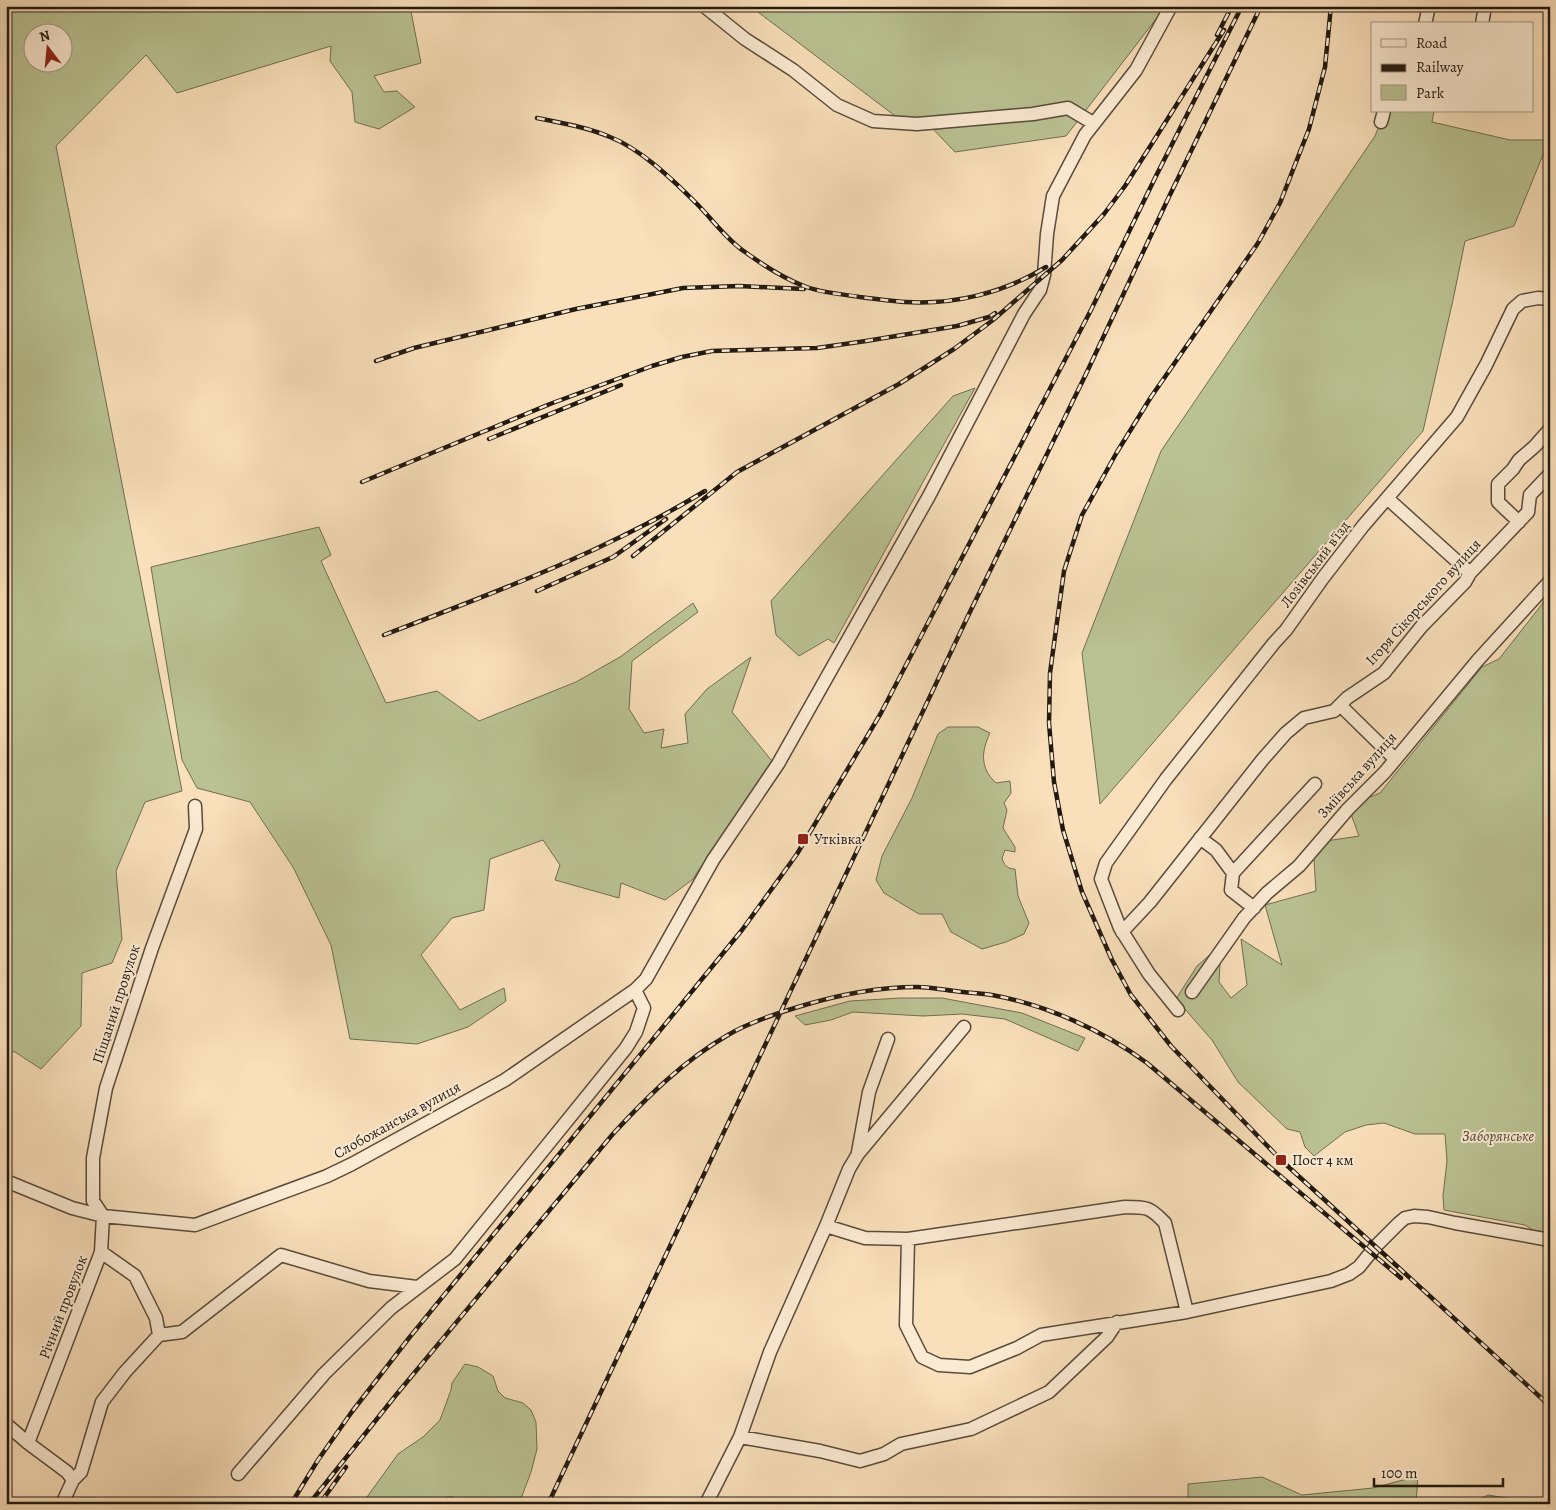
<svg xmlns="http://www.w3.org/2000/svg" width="1556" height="1510" viewBox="0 0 1556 1510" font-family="Alegreya,serif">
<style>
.green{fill:#bac293;stroke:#6e6e52;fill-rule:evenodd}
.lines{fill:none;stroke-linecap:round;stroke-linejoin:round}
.minor-casing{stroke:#584b3b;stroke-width:15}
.minor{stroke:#fbead2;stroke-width:12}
.rail-casing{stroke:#221a11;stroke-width:4.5}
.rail{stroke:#fbead2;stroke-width:2.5;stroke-dasharray:8;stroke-linecap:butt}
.poi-dot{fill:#8f2418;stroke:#fbead2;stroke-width:2}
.labels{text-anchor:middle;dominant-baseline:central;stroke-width:4;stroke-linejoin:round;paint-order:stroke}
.street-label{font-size:15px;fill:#221a11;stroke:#fbead2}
.poi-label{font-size:15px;fill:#221a11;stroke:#fbead2;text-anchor:start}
.park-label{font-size:15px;font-style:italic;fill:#504c38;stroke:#fbead2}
</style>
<rect width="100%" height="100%" fill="#f9dfba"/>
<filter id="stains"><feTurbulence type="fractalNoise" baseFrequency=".004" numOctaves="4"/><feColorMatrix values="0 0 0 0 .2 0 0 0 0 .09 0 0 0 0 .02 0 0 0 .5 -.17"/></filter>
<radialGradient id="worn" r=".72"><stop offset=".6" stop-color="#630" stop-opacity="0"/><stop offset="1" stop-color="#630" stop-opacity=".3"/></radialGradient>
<path class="green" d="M6,6h404l11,57 -47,13 10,16 13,-1 18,16 -36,22 -24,-7 -3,-30 -22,-31 1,-15 -154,47 -31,-38 -90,91 126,645 -37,11 -29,69 6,68 -10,24 -30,10 -1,53 -40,43 -26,-17 -9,-1zM32,32h30v30h-30z
M750,6h416l-100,130 -111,16 -25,-26 -19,2z
M1385,111h49l-2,11 78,18h39l-35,86 -49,15 -12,59 -30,131 -323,373 -18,-151 79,-202 214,-315z
M975,388l-141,255 -6,-4 -29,17 -23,-21 -5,-34 182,-205z
M319,527l12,28 -10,6 65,142 51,-12 42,30 97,-39 44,-25 73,-54 5,9 -66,49 -3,48 15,24 20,-4 -3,19 27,-5 -3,-29 22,-25 44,-32 -19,55 40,49 -80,119 -27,20 -44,-17 -2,15 -64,-18 5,-15 -17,-25 -53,19 -6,51 -32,8 -31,37 39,55 44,-22 2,13 -38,26 -51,17 -67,-5 -19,-94 -38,-78 -43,-65 -53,-14 -15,-28 -31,-193z
M1550,594v639l-17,-3 -8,-5 -81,-15 -1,-14 4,-35 -2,-27h-30l-31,-11 -18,2 -21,7 -31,24 -9,-9 -5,-15 -13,-3 -49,-47 -26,-42 -36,-41 21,-33 24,-21 -2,37 12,16 16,-13 -6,-46 41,26 -17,-60 51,-14 -3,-48 46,-7 -11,-30 32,-13 102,-126 17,-8z
M948,727h30l12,6c-9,19 -10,35 6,50l14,-2 1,12 -7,10 3,7 -4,18 12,19v5l-10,-2 -3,8c2,7 5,11 13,11l3,27 11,27 -5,11 -18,8 -24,7 -31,-17 -9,-18h-23l-35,-21 -8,-13 6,-24 30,-58 26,-64z
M900,998h42l80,15 63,25 -7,13 -73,-32 -43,-5 -39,2 -70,-4 -22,8 -26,5 -10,-9 55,-15z
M465,1364l13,3 15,9 5,15 7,7 18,5 8,7 5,12 1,27 -6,23 -9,24 -11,8h-53l-5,-7h-6l-10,7h-75l36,-50 25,-17 17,-17 11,-30 1,-7z
M1418,1476l-2,28h-228v-20l74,-7 40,18 71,-7z
M1488,1495l55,9h-72z"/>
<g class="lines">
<defs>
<path id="minor" d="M704,6l41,33 48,31 44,35 36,16 44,3 116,-10 35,-6 25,15
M1425,24l4,-18
M1482,24l3,-18
M1381,122l3,-11
M1387,498l83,75
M1519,522l-21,-20v-18l15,-15 6,-9 16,-14 15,-17
M1340,705l55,54
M1200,838l16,12 17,23 -2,17 23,18
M1233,873l82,-89
M1122,932l28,-30 113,-143 23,-26 18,-15 30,-7 13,-13 37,-25 37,-46 44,-45 5,-9 58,-61 2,-17 20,-21
M1192,992l52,-74 23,-25 32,-27 49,-57 37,-37 93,-112 72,-79
M1178,1010l-29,-36 -29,-46 -19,-49 5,-16 60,-84 108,-136 12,-13 37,-52 40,-52 94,-109 29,-52 27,-56 9,-8 16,-3 12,1
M858,1152l11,-60 19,-53
M6,1181l66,27 31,8 92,9 132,-49 25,-12 153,-84 130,-90 11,-11 67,-119 65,-96 151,-268 95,-182 16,-24 4,-15 3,-41 6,-38 32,-61 51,-65 35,-64
M826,1226l39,12 43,1 -2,86 16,32 17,8 31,2 47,-19 24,-13 146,-23 144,-31 18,-7 10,-7 17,-21 23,-23 6,-5 9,-2 14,1 27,6 95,17
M908,1239l217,-32c22,0 25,0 40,16l22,89
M101,1252l2,-36 -10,-15v-43l13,-70 46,-140 44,-119 -1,-23
M6,1424l22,19 39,29 6,8
M740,1437l80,14 40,10 24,-7 17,-10 70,-15 78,-37 58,-55 10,-15
M28,1443l73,-191 34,24 21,42 3,17
M238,1474l86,-100 67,-66 64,-49 171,-211 10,-16 8,-24 -9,-18
M62,1504l11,-24 8,-8 21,-70 23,-30 34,-37 23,-3 99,-77 88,26 48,6
M706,1504l34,-67 30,-85 56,-126 23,-57 9,-15 106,-127"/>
</defs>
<use href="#minor" class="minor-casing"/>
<use href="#minor" class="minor"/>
<defs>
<path id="rail" d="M1331,6l-6,61 -16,62 -29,74 -22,40 -107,154 -34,55 -35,63 -18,56 -14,102 -1,50 5,59 9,48 19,62 30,68 19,35 40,51 110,114 269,246
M1217,35l15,-29
M537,118c24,5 50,9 73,19 31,12 63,43 87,67 16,16 29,35 48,48 18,13 38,26 59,34 17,7 38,8 56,11 15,2 30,4 45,5 49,3 99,-9 141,-35
M376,361l38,-13 162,-39 107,-21 56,-2 65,3
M489,439l132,-54
M362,482l188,-78 102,-38 30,-9 30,-6 105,-3 49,-7 91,-15 32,-9 6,-4
M633,556l104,-84 162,-88 55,-35 39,-29 69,-60 42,-46 21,-28 99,-156
M537,591l76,-34 53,-38
M384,635c109,-42 221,-83 321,-144
M321,1502l25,-35
M291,1504l27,-44 33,-47 58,-75 333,-408 55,-76 84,-141 210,-403 65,-134 86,-170
M309,1504l87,-109 216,-260c35,-38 71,-74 116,-100 22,-13 47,-21 70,-28 39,-12 79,-20 119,-20 13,0 26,3 38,4 12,2 25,2 37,4 55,10 110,35 155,68l254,215
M548,1504l420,-888 118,-242 81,-173 94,-195"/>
</defs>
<use href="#rail" class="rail-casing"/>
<use href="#rail" class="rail"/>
</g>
<g class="poi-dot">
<rect x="797" y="833" width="12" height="12" rx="2.5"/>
<rect x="1275" y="1154" width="12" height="12" rx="2.5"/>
</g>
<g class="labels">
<g class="street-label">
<text transform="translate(1315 564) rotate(-53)">Лозівський в'їзд</text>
<text transform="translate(1423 602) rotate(-48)">Ігоря Сікорського вулиця</text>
<text transform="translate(1357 775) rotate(-48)">Зміївська вулиця</text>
<text transform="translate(116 1004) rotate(-72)">Піщаний провулок</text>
<text transform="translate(397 1120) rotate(-29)">Слобожанська вулиця</text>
<text transform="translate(63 1307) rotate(-69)">Річний провулок</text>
</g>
<g class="poi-label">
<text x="814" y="839">Уткiвка</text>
<text x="1292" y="1160">Пост 4 км</text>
</g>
<g class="park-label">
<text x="1498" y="1136">Заборянське</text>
</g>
</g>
<rect width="1556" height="1510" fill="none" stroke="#f9dfba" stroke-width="25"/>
<rect x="8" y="8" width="1541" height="1495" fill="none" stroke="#221a11" stroke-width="2.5"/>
<rect x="12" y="12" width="1531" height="1485" fill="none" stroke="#221a11"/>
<rect x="1371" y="22" width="162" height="90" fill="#fbead2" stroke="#a49785"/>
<rect x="1381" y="39" width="25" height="8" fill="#fbead2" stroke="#a49785"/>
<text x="1416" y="48" font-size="15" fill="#221a11">Road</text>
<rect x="1381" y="64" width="25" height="8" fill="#221a11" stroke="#a49785"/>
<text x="1416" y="72" font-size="15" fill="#221a11">Railway</text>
<rect x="1381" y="85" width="25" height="15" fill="#bac293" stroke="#a49785"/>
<text x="1416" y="98" font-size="15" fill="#221a11">Park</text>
<g transform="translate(48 48) rotate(344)"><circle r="24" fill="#fbead2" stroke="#a49785"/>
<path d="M0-4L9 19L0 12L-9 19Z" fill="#8f2418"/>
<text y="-8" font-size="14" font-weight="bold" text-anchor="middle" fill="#221a11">N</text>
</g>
<path d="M1374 1478v8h129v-8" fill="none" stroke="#221a11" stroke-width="2.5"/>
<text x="1381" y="1478" font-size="15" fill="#221a11" stroke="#fbead2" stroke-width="4" paint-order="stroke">100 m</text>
<rect width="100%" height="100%" filter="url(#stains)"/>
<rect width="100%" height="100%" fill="url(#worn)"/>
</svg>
